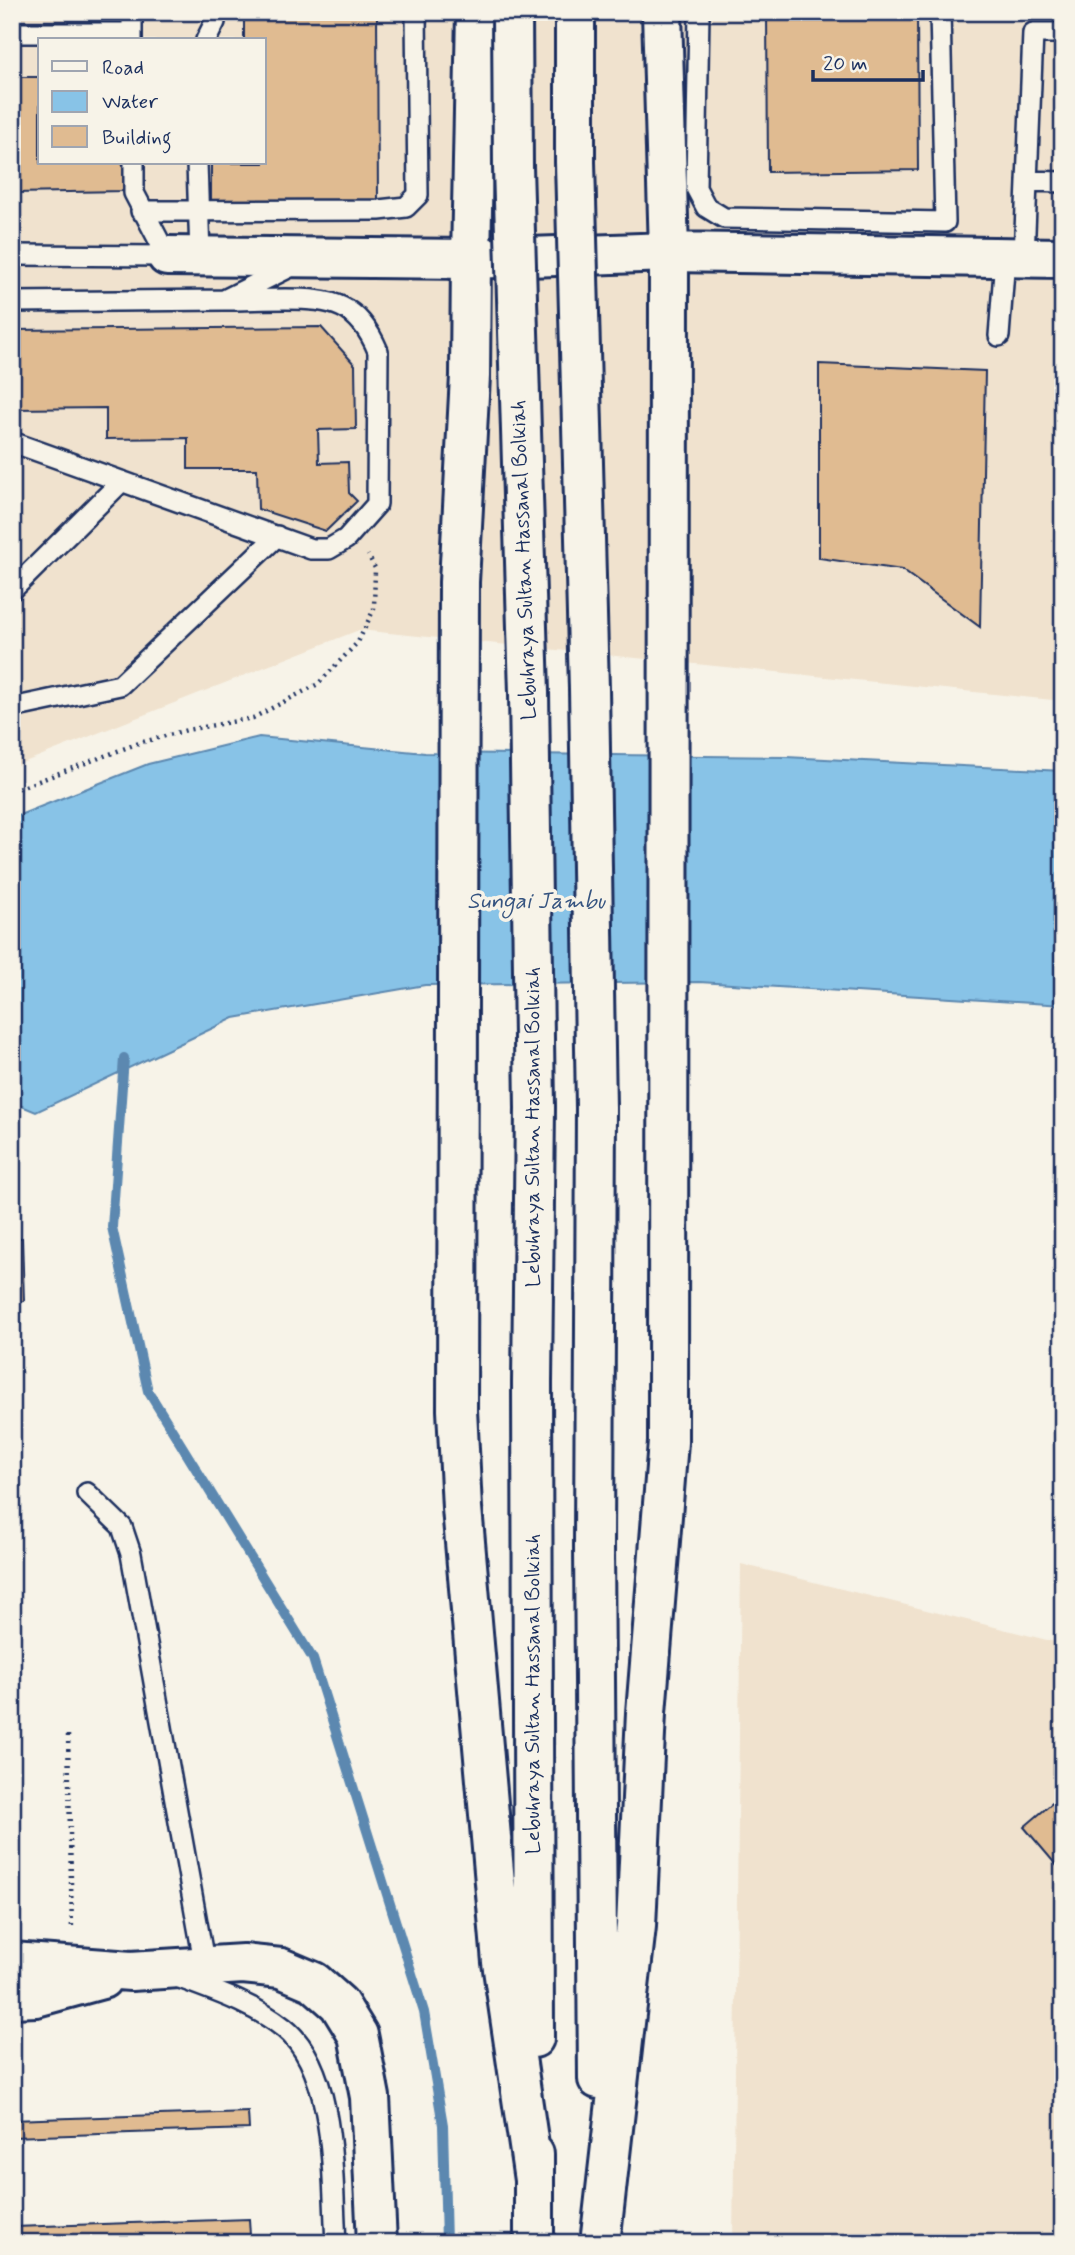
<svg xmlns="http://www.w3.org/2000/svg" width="1075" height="2255" viewBox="0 0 1075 2255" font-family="Mynerve,sans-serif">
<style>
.built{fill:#f0e2ce;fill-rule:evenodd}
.water{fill:#88c3e7;stroke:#5c88b0;stroke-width:2}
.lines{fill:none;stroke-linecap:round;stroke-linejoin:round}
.stream{stroke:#5c88b0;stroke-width:10}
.building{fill:#e0bb91;stroke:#1b2f5e;stroke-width:2}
.service-casing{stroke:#1b2f5e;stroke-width:24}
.minor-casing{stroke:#1b2f5e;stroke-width:44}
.motorway-casing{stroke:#1b2f5e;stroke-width:44}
.path{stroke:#1b2f5e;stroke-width:4.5;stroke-dasharray:2 5;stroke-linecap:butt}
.service{stroke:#f7f3e8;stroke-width:19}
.minor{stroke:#f7f3e8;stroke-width:38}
.motorway{stroke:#f7f3e8;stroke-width:38}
.motorway-bridge-casing{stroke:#1b2f5e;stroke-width:44;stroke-linecap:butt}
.motorway-bridge{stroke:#f7f3e8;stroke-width:38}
.labels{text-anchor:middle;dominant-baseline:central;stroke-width:7;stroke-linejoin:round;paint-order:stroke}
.street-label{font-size:21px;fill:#1b2f5e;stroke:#f7f3e8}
.water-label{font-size:23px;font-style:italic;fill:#365480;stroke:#f7f3e8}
</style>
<rect width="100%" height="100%" fill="#f7f3e8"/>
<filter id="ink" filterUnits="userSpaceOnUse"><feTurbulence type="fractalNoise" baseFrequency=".0143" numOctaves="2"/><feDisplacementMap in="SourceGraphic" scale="14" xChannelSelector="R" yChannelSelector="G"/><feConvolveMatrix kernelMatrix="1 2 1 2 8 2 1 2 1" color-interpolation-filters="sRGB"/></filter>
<g filter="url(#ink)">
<path class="built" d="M12,12h1051v689l-704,-71 -347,137zM40,40h224v123h-224z
M741,1564l322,80v599h-330z"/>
<path class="water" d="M259,737l166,16 361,4 277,14v234l-364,-23 -274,3 -191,33 -198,94 -24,-10v-284l136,-54z"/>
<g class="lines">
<path class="stream" d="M124,1058l-12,169 36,164 165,268 111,353 19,113 3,118"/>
</g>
<path class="building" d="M244,12h133l1,190 -167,1v-40h53v-123h-20z
M767,12h150l1,158 -150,2z
M12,77h28v86h83v28l-109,2 -2,8z
M321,327l34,38 1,64 -38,1 1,33 29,-1 1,31 8,8 -31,30 -68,-22 -1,-40h-69v-31l-82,1v-31l-94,1v-79z
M819,364l166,7 -5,256 -78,-57 -83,-12z
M12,1238h10l2,63 -12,1z
M1063,1794v79l-39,-46z
M248,2112l1,17 -237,8v-17z
M249,2219l1,16 -235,8 -1,-16z"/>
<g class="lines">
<defs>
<path id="service" d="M132,12v28
M699,12l-3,176 10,19 18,11 221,4 -5,-210
M12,33h120
M206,40l9,-18v-10
M197,163l3,92
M1027,181l36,1
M141,211l238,-1 27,-3 12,-12 -2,-183
M12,255l155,1 -33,-63v-30
M1024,257l9,-224h30
M12,302l212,-2 70,-35
M999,336l6,-78
M12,442l299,107h18l17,-10 31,-35 1,-153c-20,-48 -45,-52 -93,-52 -20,0 -41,1 -61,1
M12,590l110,-109
M12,708l108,-23 157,-149
M87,1493l35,34 9,27 74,413
M177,1977c37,14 75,26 107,51 53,42 48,153 52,215"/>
<path id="minor" d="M662,12l7,240
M167,256l304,3 198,-7 394,6
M471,259l5,-247
M12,1962l119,9 112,-7 38,4 33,14 25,22 19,31 12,62 7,146
M12,1998l24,-1 66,-18"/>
<path id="motorway" d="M471,259l-1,117 -11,206 -2,828 5,98 40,454 32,218
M596,1108l-2,438 4,533
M534,2038l-2,-655 3,-275
M534,2154v89
M600,2243l36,-317 10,-213 22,-271 1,-1190"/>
</defs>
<use href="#service" class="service-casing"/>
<use href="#minor" class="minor-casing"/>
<use href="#motorway" class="motorway-casing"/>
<path class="path" d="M12,791l124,-47 51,-14 66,-12 65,-34 40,-42 16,-33 1,-41 -7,-13
M68,1735l4,196"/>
<use href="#service" class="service"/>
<use href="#minor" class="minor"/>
<use href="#motorway" class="motorway"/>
<defs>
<path id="motorway-bridge" d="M512,12l1,155 16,526 6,415
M575,12v150l14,527 7,419"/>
</defs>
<use href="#motorway-bridge" class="motorway-bridge-casing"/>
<use href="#motorway-bridge" class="motorway-bridge"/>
</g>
</g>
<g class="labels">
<g class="street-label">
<text transform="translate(524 560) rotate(-92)">Lebuhraya Sultan Hassanal Bolkiah</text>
<text transform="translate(533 1127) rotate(-90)">Lebuhraya Sultan Hassanal Bolkiah</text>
<text transform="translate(533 1694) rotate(-90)">Lebuhraya Sultan Hassanal Bolkiah</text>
</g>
<g class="water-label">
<text x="536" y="902">Sungai Jambu</text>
</g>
</g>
<rect width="1075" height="2255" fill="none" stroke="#f7f3e8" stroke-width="42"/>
<rect x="21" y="21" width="1033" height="2213" fill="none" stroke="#1b2f5e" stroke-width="2.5" filter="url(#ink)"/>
<rect x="38" y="38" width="228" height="126" fill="#f7f3e8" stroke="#9fa5b1" stroke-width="2"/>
<rect x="52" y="61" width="35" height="10" fill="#f7f3e8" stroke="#9fa5b1" stroke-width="2"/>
<text x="102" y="74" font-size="21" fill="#1b2f5e">Road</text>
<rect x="52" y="91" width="35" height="21" fill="#88c3e7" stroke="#9fa5b1" stroke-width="2"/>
<text x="102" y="108" font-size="21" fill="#1b2f5e">Water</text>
<rect x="52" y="126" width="35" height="21" fill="#e0bb91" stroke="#9fa5b1" stroke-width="2"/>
<text x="102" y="144" font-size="21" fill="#1b2f5e">Building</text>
<path d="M813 70v10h110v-10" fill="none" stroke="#1b2f5e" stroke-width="3.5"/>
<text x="823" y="70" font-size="21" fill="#1b2f5e" stroke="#f7f3e8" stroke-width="5" paint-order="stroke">20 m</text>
</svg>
